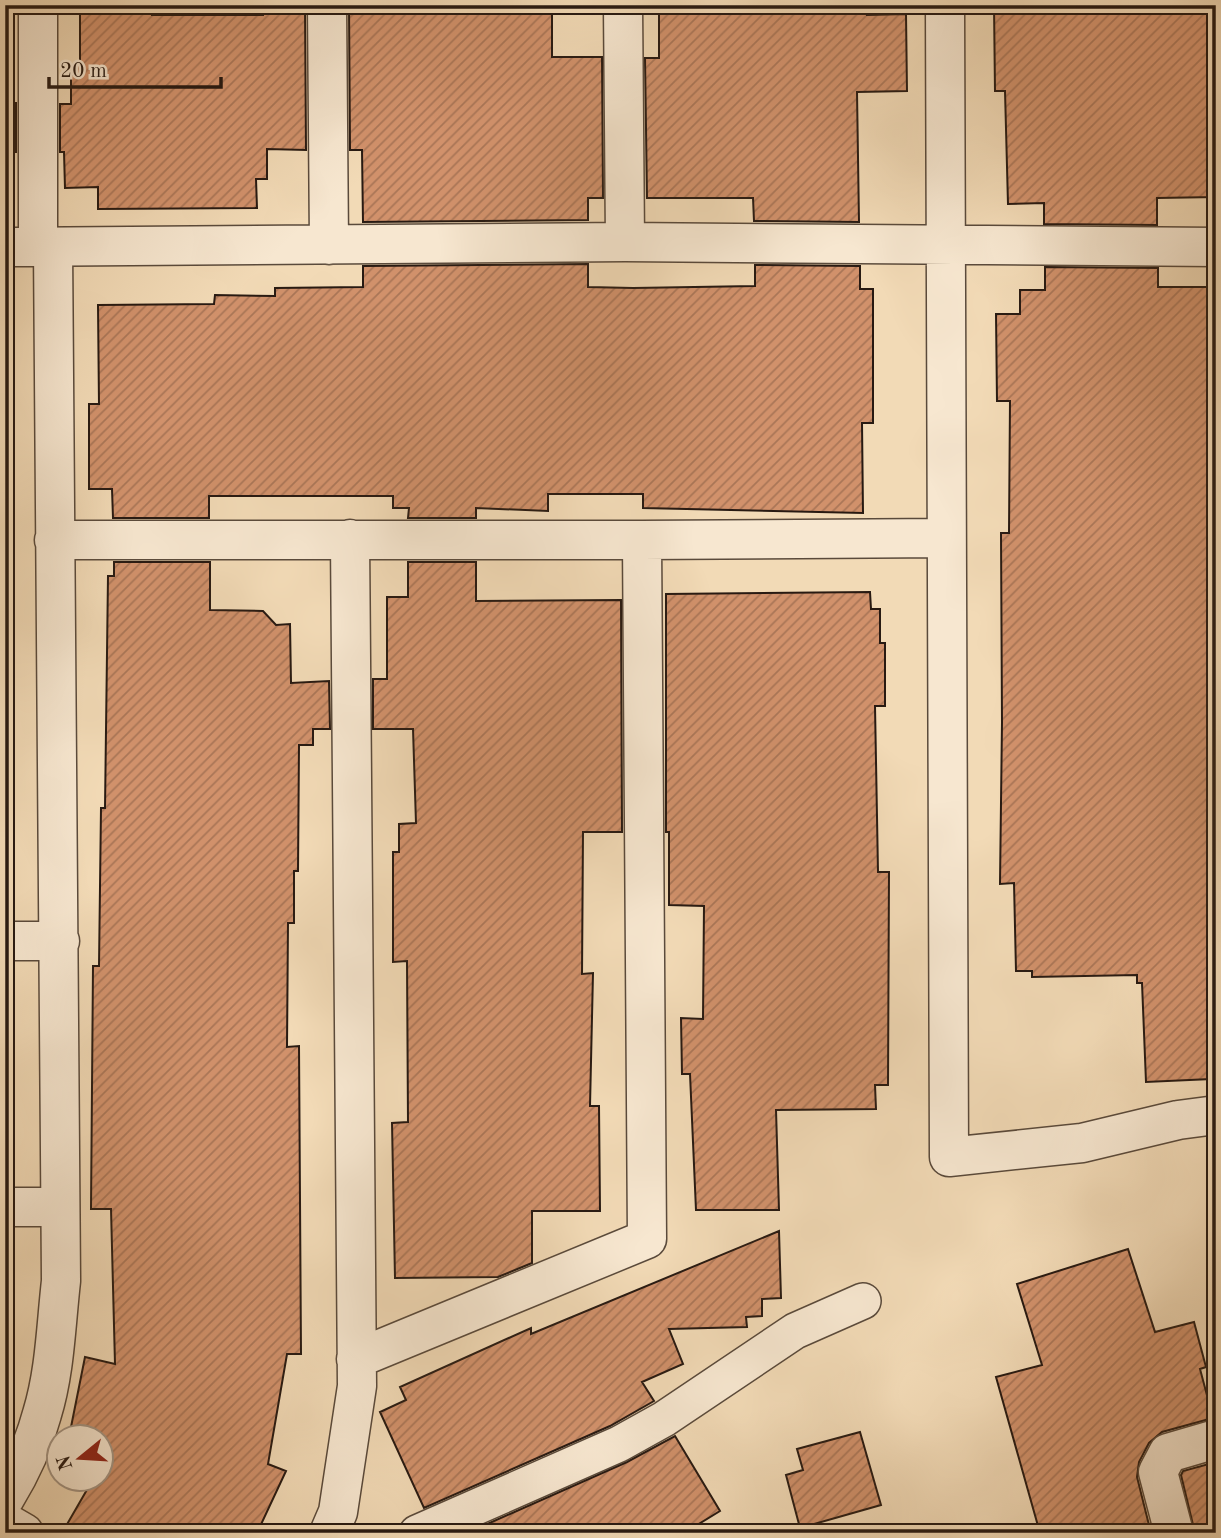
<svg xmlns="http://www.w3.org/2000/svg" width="1221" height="1538" viewBox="0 0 1221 1538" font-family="'Old Standard TT',serif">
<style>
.building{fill:url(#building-hatch);stroke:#281a12;stroke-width:2}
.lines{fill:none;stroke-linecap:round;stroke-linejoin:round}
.service-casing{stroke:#5a4a3b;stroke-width:38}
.minor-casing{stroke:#5a4a3b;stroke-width:41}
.service{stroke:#f7e7d0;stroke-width:35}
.minor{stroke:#f7e7d0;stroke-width:38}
</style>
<defs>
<pattern id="building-hatch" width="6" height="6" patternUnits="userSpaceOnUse" patternTransform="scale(1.75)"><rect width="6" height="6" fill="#d1916b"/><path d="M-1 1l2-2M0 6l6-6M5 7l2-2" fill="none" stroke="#aa7657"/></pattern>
</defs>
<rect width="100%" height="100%" fill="#f2dab6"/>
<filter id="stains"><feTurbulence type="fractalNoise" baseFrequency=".00286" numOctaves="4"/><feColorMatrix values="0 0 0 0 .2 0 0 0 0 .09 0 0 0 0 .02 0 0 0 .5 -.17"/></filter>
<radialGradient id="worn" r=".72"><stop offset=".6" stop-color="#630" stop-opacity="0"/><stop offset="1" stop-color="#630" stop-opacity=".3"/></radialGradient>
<path class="building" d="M80,5h72v10h111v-10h42l1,145 -39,-1v30h-11l1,29 -159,1v-22l-33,1 -1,-36h-4v-48h11v-29h6v-14h3z
M349,5h203v52h50l1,141h-15v22l-225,2 -1,-72h-12z
M659,5h208v10l39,-1 1,77 -50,1 2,130 -105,-1 -1,-23h-106l-2,-140h14z
M994,5l216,2 1,104h5v86l-59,1v27l-113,-1v-21l-36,1 -3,-113h-10z
M5,103h11v49h-11z
M588,264v23l45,1 122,-2v-21l105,1v23h13v134h-11l1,90 -220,-5v-14h-95v17l-72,-3v10h-68l1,-10h-16v-12h-184v22h-96l-1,-29h-23v-85h10l-1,-99 116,-1 1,-9 60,1v-8l88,-1v-21z
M1045,267l113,1v19h58v194h-7l1,153h6v428l-6,1 1,16 -65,3 -4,-99h-5v-8l-105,2v-6h-16l-2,-88 -14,1 2,-162 -1,-189h8l1,-132h-13l-1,-87h24v-24h25z
M114,562h96v48l53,1 13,14 14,-1 1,59 38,-2 1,48h-17v16h-14l-1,126h-4v52h-6l-1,124 12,-1 2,308h-14l-19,110 18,7 -29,62h-195l30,-52 -13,-2h23v-42h-33l16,-80 30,7 -4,-155h-20l2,-243h6l2,-158h4l3,-232h6z
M408,562h68v39l145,-1 1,232h-39l-1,142 11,-1 -3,133h9l1,105h-68v52l-34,14 -103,1 -3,-155 16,-1 -1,-161 -14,1v-110h6v-28l17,-1 -3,-94h-40v-50h14v-82h21z
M870,592l1,17h9v34h5v63h-10l3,166h11l-1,213h-13l1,24 -100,1 3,100h-83l-6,-136h-8l-1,-56 22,1 1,-113 -35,-1v-73h-3v-238z
M779,1231l2,67 -19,1v17l-16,1 1,10 -78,2 14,35 -41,18 12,19 -44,25 -186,82 -44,-96 26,-12 -6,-13 131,-59v6z
M1128,1249l27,83 39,-10 12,45 -6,2 13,49 -51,14 -13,11 -10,19 -2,15 14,56h-111l-44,-156 46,-12 -25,-81z
M860,1432l21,73 -81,23 -14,-53 17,-5 -6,-21z
M675,1436l45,75 -36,22h-217l160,-71z
M1216,1462v71h-21l-14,-58 2,-4z"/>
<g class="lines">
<defs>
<path id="service" d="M417,1533l202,-89 45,-25 131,-88 68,-30"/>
<path id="minor" d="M38,5v242
M327,5l2,240
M623,5l2,237
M945,5l4,1152 133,-14 96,-23 38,-5
M5,247l620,-5 591,5
M54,540h588l303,-2
M5,941h55
M5,1207h54
M356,1359l291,-120 -5,-699
M5,1498c16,-26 29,-54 37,-84 13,-42 14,-89 19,-133l-8,-1034
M5,1522l19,11
M329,1533l9,-21 19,-126 -7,-847
M1174,1533l-16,-61 10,-19 48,-14"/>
</defs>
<use href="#service" class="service-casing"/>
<use href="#minor" class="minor-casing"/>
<use href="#service" class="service"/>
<use href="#minor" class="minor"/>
</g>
<rect width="1221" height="1538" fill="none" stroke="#f2dab6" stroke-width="28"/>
<rect x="7" y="7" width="1207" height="1524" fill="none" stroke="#281a12" stroke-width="3.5"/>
<rect x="14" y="14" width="1193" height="1510" fill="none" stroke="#281a12" stroke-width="2"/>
<g transform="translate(80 1458) rotate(252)"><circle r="33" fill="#f7e7d0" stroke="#a49584" stroke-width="2"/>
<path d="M0-5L12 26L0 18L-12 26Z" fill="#8f2418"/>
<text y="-10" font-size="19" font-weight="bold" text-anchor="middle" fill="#281a12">N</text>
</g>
<path d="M49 77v10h172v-10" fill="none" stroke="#281a12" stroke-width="3.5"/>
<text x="60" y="77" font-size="21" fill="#281a12" stroke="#f7e7d0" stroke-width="5" paint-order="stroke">20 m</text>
<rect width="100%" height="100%" filter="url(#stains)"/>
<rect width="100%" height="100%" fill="url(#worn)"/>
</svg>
